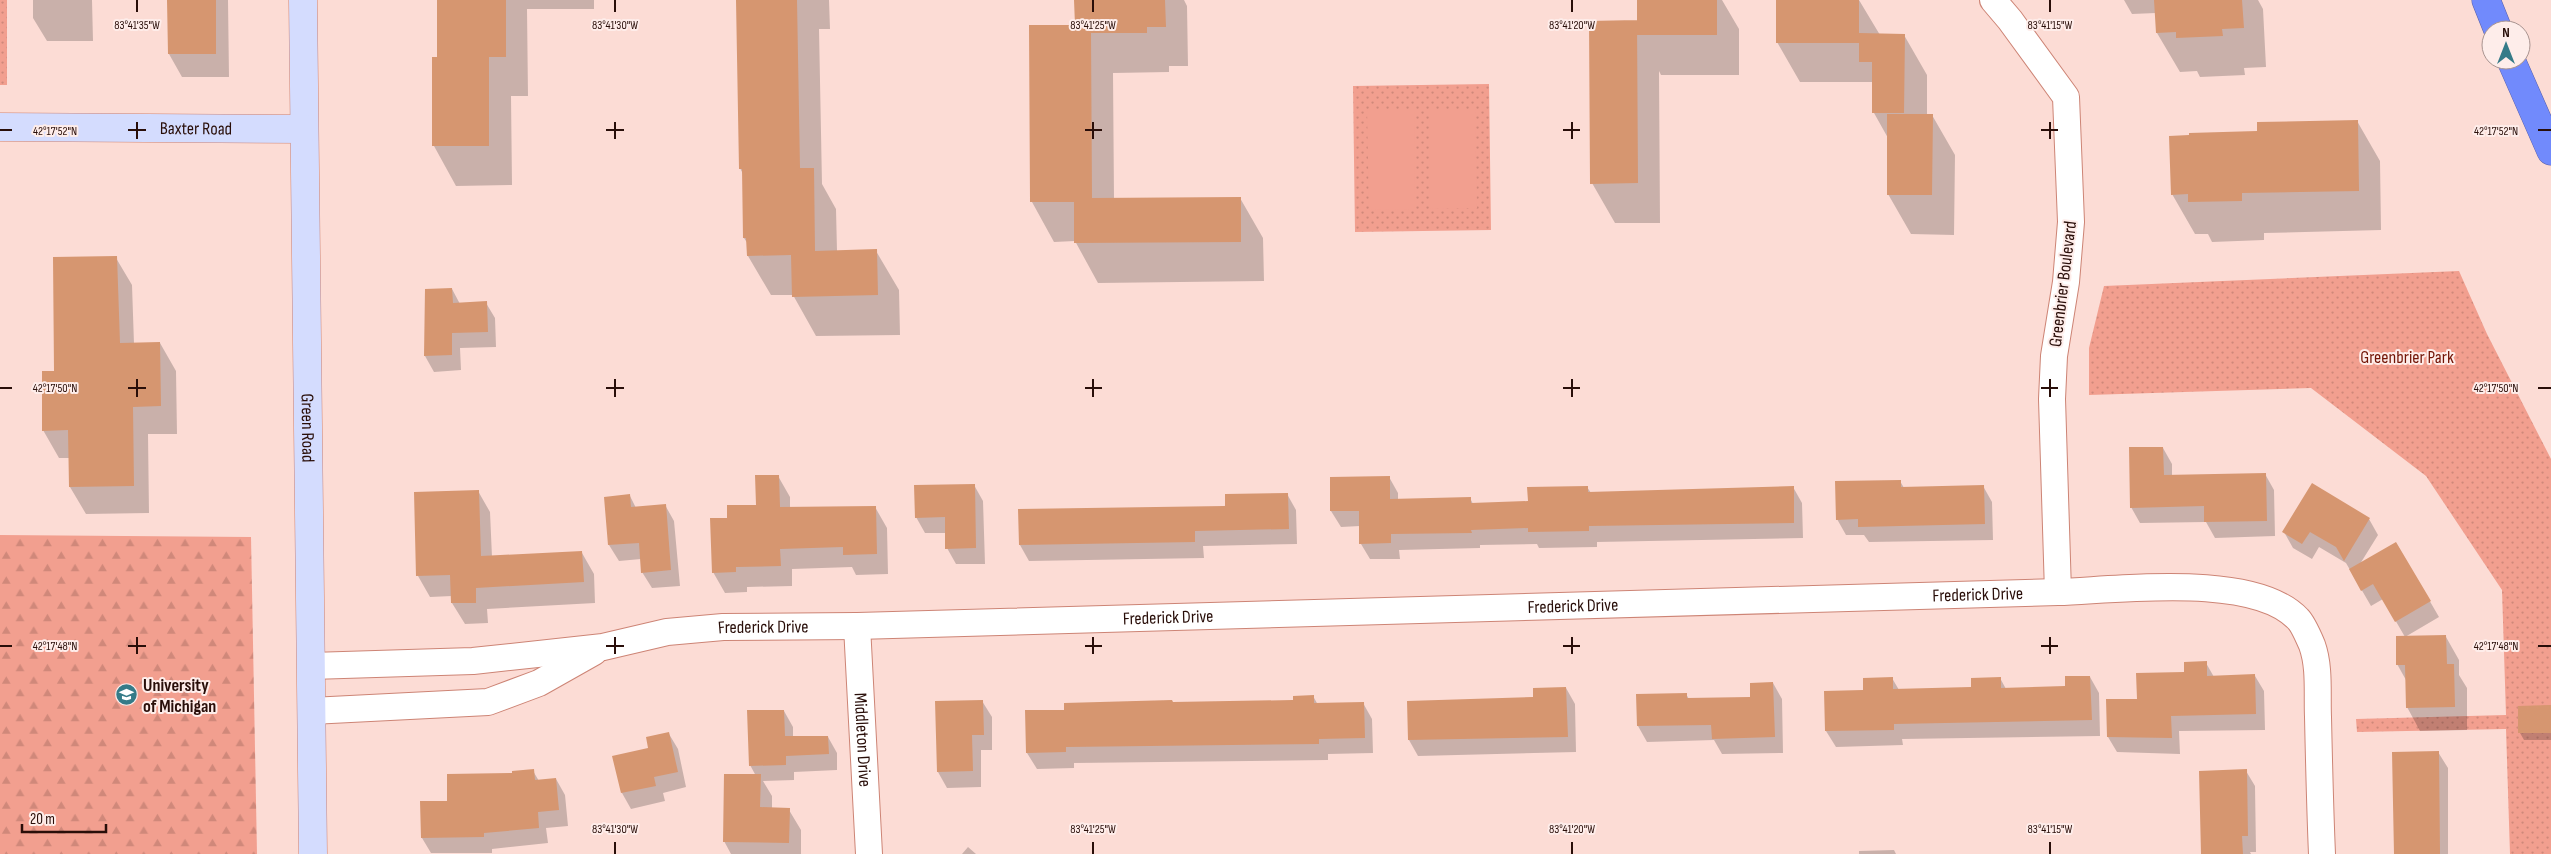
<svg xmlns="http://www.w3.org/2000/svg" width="2551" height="854" viewBox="0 0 2551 854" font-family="'Sofia Sans Condensed',sans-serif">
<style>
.grass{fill:url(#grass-dots)}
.forest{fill:url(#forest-firs)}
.garden{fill:#f29f8f}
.shadow{fill:#0003}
.building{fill:#d69670}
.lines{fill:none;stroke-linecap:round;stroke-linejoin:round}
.street-casing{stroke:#cd8475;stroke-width:28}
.secondary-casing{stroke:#cd8475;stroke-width:29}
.highway-casing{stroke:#585fa7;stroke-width:29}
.street{stroke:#fff;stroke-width:26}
.secondary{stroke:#d4dcfe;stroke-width:28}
.highway{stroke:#718afc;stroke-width:28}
.ticks{fill:none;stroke:#290e09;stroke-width:2}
.labels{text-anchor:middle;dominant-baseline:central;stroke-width:4;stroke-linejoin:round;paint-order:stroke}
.street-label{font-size:18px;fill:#290e09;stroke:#feedea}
.park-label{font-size:18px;fill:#721405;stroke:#feedea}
.poi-label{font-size:18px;font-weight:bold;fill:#290e09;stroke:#feedea;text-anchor:start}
.ticks-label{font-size:12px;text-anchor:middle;fill:#290e09;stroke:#feedea;stroke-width:4;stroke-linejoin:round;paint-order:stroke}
</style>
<defs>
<pattern id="grass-dots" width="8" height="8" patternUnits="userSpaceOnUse" patternTransform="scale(1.25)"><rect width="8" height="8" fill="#f29f8f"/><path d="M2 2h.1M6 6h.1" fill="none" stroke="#d0887a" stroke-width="1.8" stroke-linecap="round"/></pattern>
<pattern id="forest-firs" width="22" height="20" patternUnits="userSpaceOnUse" patternTransform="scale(1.25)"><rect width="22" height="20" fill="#f29f8f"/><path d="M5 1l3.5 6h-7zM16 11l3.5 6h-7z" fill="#d0887a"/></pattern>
</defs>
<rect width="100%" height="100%" fill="#fcdcd5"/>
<path class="grass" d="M0,0h7v85h-7z
M1489,84l2,146 -136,2 -2,-146z
M2459,271l28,63 64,125v395h-41l-4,-125 -149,3 -1,-13 150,-4 -4,-125 -76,-114 -115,-88 -222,7v-47l15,-62z"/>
<path class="forest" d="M0,535l251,2 6,317h-257z"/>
<path class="garden" d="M1429,109h46l2,99 -47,1z
M1367,110h47l1,99 -46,1z"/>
<path class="shadow" d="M33,0h59l1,41h-46l-14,-23z
M168,0h60l1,77h-47l-13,-23z
M438,0h156v9h-67l1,87h-17l1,89 -56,1 -22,-40 -1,-88h6z
M737,0h92l1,29h-11l3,155 14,25 1,42h39l23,39 1,45 -84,1 -23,-41h-22l-23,-39v-12l-4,-6 -1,-64 -3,-6z
M1076,0h108l3,6 1,60h-19v6l-56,1 1,126 126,-1 23,40 1,43 -166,2 -23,-42 -21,1 -22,-40 44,-176z
M1638,0h84l17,29v46h-78l-2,-4 1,152h-45l-23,-40 46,-158z
M1777,0h82l21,35h24l23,40v40h5l23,40 -1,80 -43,-1 -23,-40v-56l-14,-25 -2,-31h-72l-23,-40z
M2124,0h134l5,9 3,58 -22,1 1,7 -45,2 -3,-6 -17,1 -23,-39 -1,-20 -24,1z
M2357,121l23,40 1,69 -117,3v7l-52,2 -4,-8h-13l-23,-40 18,-57 69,-5z
M116,258l16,27 2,59 26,-1 16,28 1,63h-29l1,79 -63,1 -16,-27v-29h-11l-16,-28 13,-57z
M452,289l8,15 26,-1 9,15 1,29 -36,1 1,22 -27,2 -9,-16z
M2163,448l9,16v12l93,-2 9,16 1,46 -60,2 -9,-16 -66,1 -9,-16z
M778,476l12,21v11l85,-1 12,21 1,46 -32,1 -4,-8 -60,2v17l-45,1v5l-22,1 -12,-21 16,-53 28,-13z
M1389,477l9,16v7l72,-2 3,6 56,-1 58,-16 4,6 202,-6 9,16 1,35 -206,4v5l-58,1 -2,-4 -57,1v3l-81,2 1,9h-30l-9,-15 -1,-18 -19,1 -10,-16z
M1900,481l4,7 79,-2 9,16 1,38 -124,2 -5,-7h-18l-9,-16z
M974,485l9,16 2,63h-29l-9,-16 -1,-15h-21l-9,-16z
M478,491l12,21 2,45 90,-4 12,21 1,29 -108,6 1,14 -23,1 -13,-21v-7l-22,1 -12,-21z
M1287,494l9,16 1,34 -94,2 1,12 -175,3 -9,-16z
M630,496l6,12 29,-3 9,16 6,65 -28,2 -10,-16 -1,-13 -22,2 -10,-16 -4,-47z
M2369,519l9,16 -18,29 36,-21 43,74 -34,20 -22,-38 -12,7 -25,-43 -27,-16 -7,12 -19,-11 -9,-16z
M2446,637l13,23v15l8,13v42l-47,1 -13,-24 -1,-27 -9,-16z
M2206,663l8,14 41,-1 9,15 1,39 -86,1 1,23 -63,-2 -9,-15 30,-37z
M2090,677l9,16 1,43 -198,3 1,6 -67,2 -10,-16 38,-39 28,-14 7,12 73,-2 28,-10 6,11 60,-2z
M1773,683l9,16 1,54 -61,1 -8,-14 -67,2 -9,-16 48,-32 3,5 62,-1z
M1566,688l9,16 1,48 -158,4 -9,-16z
M1313,696l5,9 45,-2 9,16 1,34 -45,1v6l-254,3v5l-37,1 -10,-16 38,-42 108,-7 121,-3z
M982,701l10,16v33h-11v37l-34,1 -9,-16z
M2551,707v33h-27l-4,-7z
M784,711l9,16v10h35l9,16v17l-43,2v8l-31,1 9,15v13l17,1 12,20v24h-70l-7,-13 32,-65 -6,-11z
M669,734l9,15 8,38 -23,6 2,8 -34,8 -9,-16 -8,-36 36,-8z
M2438,752l10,16v86h-53z
M533,771l6,10 17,-2 9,16 3,31 -22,2 2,15 -56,6v4h-61l-9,-15 27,-36 65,-27z
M2246,771l9,15 1,66h-6l1,2h-48z
M968,847l8,7h-14z
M1894,850l2,4h-37v-3z"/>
<path class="building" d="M167,0h49v54h-48z
M437,0h69v57h-17v89h-57v-89h5z
M736,0h61l3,168h14l1,83 62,-2 1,46 -86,2 -1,-42 -44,1 -1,-18h-3l-1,-69h-3z
M1074,0h91l1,27h-19v6h-56l1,165 149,-1v45l-167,1v-41h-44l-1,-177h46z
M1637,0h80v35h-80z
M1776,0h83v33l46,1 -1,79h-32v-51h-13v-19h-83z
M2154,0h88l2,28 -22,1 1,7 -47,2v-6l-20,1z
M1637,20l1,163 -48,1 -1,-163z
M1887,114h46l-1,81h-45z
M2358,120l1,71 -117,2v8l-54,1v-8l-17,1 -2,-59 20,-1v-2l68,-2v-9z
M117,256l3,87 40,-1 1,64 -28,1 1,79 -65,1 -1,-57 -26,1v-60h12l-1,-114z
M452,288l1,15 34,-2 1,31 -36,1v22l-28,1 1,-67z
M2129,447h34l1,28 102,-2 1,48 -63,1v-16l-74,2z
M755,475h24l1,32 96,-1 1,48 -34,1v-8l-63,2 1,17 -45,1v5l-24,1 -2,-55h17v-13h29z
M1390,476v23l81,-2v6l57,-2 -1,-14 61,-1v6l206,-6v37l-205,3v5l-61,1v-4l-57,2 1,3 -81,1v9l-32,1v-33h-29v-34z
M1901,480v7l83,-2 1,39 -127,3v-8l-22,1 -1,-39z
M2312,483l58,35 -26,43 -8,-14 -26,-15 -8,12 -20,-12z
M975,484l1,64 -31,1v-32l-30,1 -1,-33z
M479,490l2,66 101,-5 2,31 -108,6v15h-25l-1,-28 -34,1 -2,-84z
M1288,493l1,36 -94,2v11l-176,3 -1,-36 207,-3v-12z
M630,494l1,13 35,-3 5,66 -30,3 -2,-30 -31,2 -4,-48z
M2396,542l35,59 -36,21 -22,-38 -12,7 -12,-22z
M2446,635l1,29h7l1,43 -49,1 -1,-43h-9v-29z
M2207,661v15l48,-2 1,40 -85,2 1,22 -65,-1 -1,-38h31l-1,-26 48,-1v-10z
M2065,676h25l2,44 -198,4v6l-69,1 -1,-40 39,-1v-12l30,-1v12l78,-2v-9l30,-1v11l64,-2z
M1773,682l2,55 -63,2 -1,-14 -74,1 -1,-32 51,-1v5l63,-1v-14z
M1566,687l2,50 -160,3 -1,-39 126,-4v-9z
M1314,695v8l50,-1 1,36 -46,1v5l-253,3v5l-40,1 -1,-43h39v-7l108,-3 1,2 120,-2v-4z
M983,700l1,35h-12l1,36 -36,1 -2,-71z
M2551,705v28h-33v-27z
M747,710h37l1,26h43l1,18 -43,2v9l-37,1z
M669,732l9,40 -24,5 2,9 -35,7 -9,-37 36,-8 -2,-11z
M2439,751l1,103h-46l-2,-102z
M534,769l1,11 21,-2 3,32 -21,2 1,16 -55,5v4l-63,1 -1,-37h27v-27l65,-1v-2z
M2247,769l1,67h-6l1,18h-42l-2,-83z
M724,774h37l-1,33 30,1 -1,35 -66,-1z"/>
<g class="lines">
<defs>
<g id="street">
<path d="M1993,0l17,20 56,77 5,125 -5,60 -12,74 -2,43 6,193"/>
<path id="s1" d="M857,626l12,228"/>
<path id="s2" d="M311,666l162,-5 130,-14 64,-15 56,-5 134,-1 1201,-34c60,-2 196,-20 240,27 5,5 11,19 14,26 8,22 5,49 6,72 1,46 2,91 4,137"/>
<path d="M311,711l177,-9 51,-19 55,-31"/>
</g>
<g id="secondary">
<path id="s3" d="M303,0l10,854"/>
<path id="s4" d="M0,127l304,2"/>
</g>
<path id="highway" d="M2486,0l12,30
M2511,60l40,91"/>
</defs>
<use href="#street" class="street-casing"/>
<use href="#secondary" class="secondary-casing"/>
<use href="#highway" class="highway-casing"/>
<use href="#street" class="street"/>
<use href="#secondary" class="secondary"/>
<use href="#highway" class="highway"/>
</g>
<path class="ticks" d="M137,0v12M615,0v12M1093,0v12M1572,0v12M2050,0v12M137,122v17M615,122v17M1093,122v17M1572,122v17M2050,122v17M0,130h12M128,130h18M606,130h18M1085,130h17M1563,130h17M2041,130h17M2538,130h13M137,379v18M615,379v18M1093,379v18M1572,379v18M2050,379v18M0,388h12M128,388h18M606,388h18M1085,388h17M1563,388h17M2041,388h17M2538,388h13M137,637v17M615,637v17M1093,637v17M1572,637v17M2050,637v17M0,646h12M128,646h18M606,646h18M1085,646h17M1563,646h17M2041,646h17M2538,646h13M615,842v12M1093,842v12M1572,842v12M2050,842v12"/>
<defs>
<symbol id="university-disc" viewBox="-11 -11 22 22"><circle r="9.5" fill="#357b88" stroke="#feedea"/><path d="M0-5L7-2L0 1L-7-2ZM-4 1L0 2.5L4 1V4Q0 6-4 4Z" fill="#fff"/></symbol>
</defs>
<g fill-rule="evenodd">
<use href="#university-disc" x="114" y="682" width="25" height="25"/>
</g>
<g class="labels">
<g class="street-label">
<text stroke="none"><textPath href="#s4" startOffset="196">Baxter Road</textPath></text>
<text transform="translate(2063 284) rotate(-83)">Greenbrier Boulevard</text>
<text stroke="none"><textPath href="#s3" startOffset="428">Green Road</textPath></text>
<text stroke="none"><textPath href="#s2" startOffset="1670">Frederick Drive</textPath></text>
<text stroke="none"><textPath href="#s2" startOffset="1265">Frederick Drive</textPath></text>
<text stroke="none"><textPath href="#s2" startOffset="860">Frederick Drive</textPath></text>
<text stroke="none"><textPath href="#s2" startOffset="455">Frederick Drive</textPath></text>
<text stroke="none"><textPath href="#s1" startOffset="114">Middleton Drive</textPath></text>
</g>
<g class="park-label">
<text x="2407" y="357">Greenbrier Park</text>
</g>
<g class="poi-label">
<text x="143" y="685">University<tspan x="143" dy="21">of Michigan</tspan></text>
</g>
</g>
<g class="ticks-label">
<text x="137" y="29">83°41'35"W</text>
<text x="615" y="29">83°41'30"W</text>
<text x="1093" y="29">83°41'25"W</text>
<text x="1572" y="29">83°41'20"W</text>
<text x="2050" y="29">83°41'15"W</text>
<text x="55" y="135">42°17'52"N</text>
<text x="2496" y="135">42°17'52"N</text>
<text x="55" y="392">42°17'50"N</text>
<text x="2496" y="392">42°17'50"N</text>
<text x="55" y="650">42°17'48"N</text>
<text x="2496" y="650">42°17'48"N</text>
<text x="615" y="833">83°41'30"W</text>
<text x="1093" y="833">83°41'25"W</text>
<text x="1572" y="833">83°41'20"W</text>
<text x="2050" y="833">83°41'15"W</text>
</g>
<g transform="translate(2506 45)"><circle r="24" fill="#feedea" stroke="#a99490"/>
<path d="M0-4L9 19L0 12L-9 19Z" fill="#357b88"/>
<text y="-8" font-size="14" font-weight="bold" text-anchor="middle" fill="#290e09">N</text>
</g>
<path d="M22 824v8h84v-8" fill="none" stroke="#290e09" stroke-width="2.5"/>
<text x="30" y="824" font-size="15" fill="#290e09" stroke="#feedea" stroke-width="4" paint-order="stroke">20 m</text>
</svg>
